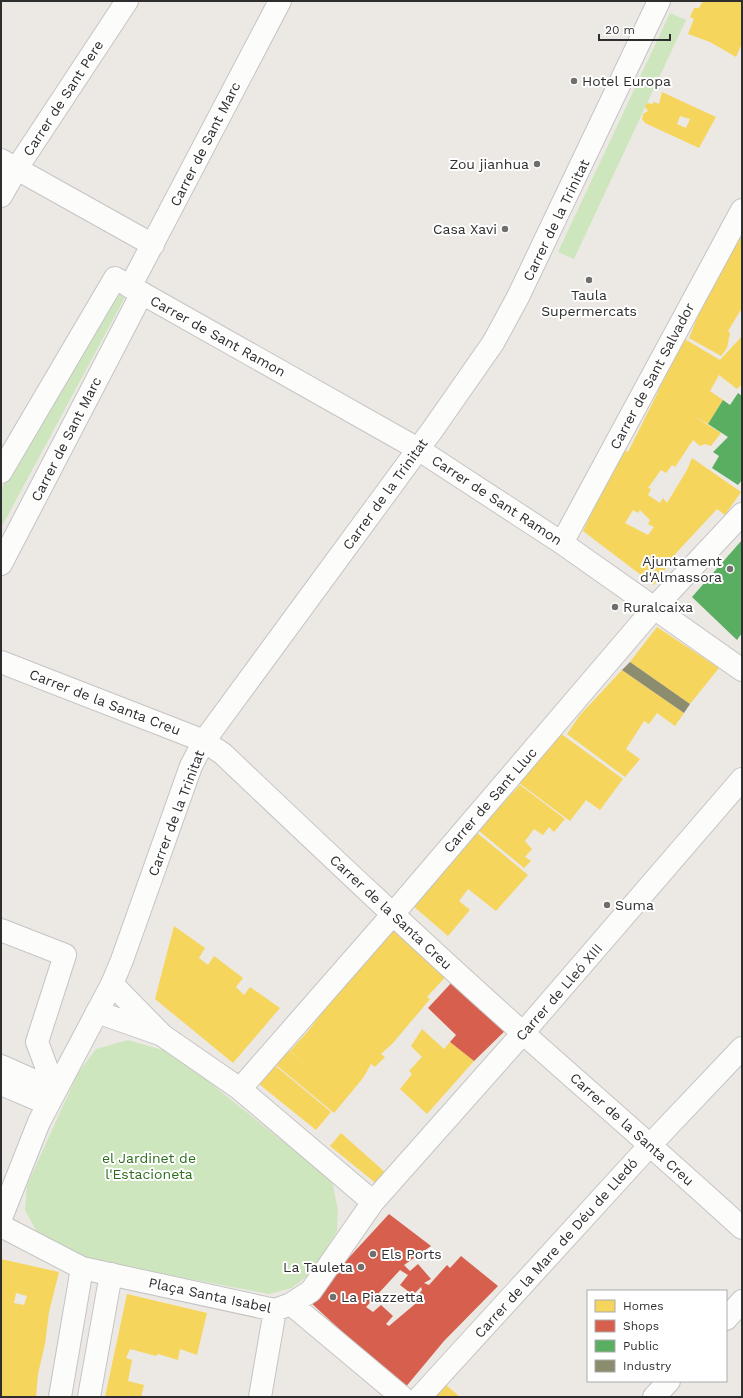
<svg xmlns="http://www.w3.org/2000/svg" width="743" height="1398" viewBox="0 0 743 1398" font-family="'Work Sans',sans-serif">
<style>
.green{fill:#cee6be}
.homes{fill:#f6d55c;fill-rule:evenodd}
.shops{fill:#d6604d;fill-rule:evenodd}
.public{fill:#5aae61}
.industry{fill:#8c8c6e}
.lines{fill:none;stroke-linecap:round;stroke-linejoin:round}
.street-casing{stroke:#c5c4c5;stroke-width:24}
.secondary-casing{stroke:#c5c4c5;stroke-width:24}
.street{stroke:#fcfcfb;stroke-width:22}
.secondary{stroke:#fcfcfb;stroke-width:22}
.poi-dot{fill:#706f6e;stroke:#fff;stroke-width:1.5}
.labels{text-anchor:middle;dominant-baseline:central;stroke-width:4;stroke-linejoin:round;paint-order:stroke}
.poi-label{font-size:14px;fill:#2e2e2e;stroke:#fff;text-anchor:start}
.street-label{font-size:14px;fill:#2e2e2e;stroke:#fff}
.park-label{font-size:14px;fill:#2c6e1b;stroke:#fff}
</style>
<rect width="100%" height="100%" fill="#ece8e4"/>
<path class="green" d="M670,13l16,7 -112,239 -16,-7z
M122,292l3,3 -2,6 -122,227v-39l116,-195z
M128,1040l45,13 159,128 6,29 -1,21 -25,41 -20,16 -23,6 -190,-36 -40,-22 -14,-26 2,-25 51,-112 18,-24z"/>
<path class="homes" d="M703,1h39v42l-6,14 -26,-15 -22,-8 6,-15 -4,-2 4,-9h5z
M662,92l54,25 -17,31 -54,-25 -3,-4 1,-5 5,-3 -3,-4 2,-4 5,1 2,-2 5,2zM680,116l10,3 -4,9 -9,-4z
M742,222v86l-14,23 2,2 -3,15 -6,8 -32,-18 11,-27z
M742,336v48l-5,5 -18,-14 -9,16 13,9 -15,24 -16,-9 29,18 -10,13 -6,-2 -5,2 -7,-6 -18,27 -3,-2 -6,8 -5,-3 -13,18 3,1 -3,6 12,8 3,-5 4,5 20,-33 5,-12 49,34 -16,23 -8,-6 -40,43 -23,33 -71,-54 39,-83 6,4 29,-58 8,-20 14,-23 4,-13 37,22zM633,510l5,3 2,-3 10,10 -2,4 6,3 -6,8 -23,-12z
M657,627l62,41 -29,36 -60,-42z
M622,670l62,43 -9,13 -18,-13 -8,11 -5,-3 -18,28 14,10 -15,18 -58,-43 13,-19z
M560,733l63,46 -23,31 -14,-10 -16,21 -51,-38z
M520,785l45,34 -11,13 -5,-5 -6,8 -9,-6 -9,12 7,8 -7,8 6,4 -7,7 -46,-38z
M476,832l52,43 -32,36 -28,-22 -9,12 11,9 -22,26 -36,-31z
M394,920l56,52 -23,25 3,2 -10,12 -27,32 -12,11 4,3 -10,10 -4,-3 -8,14 -29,35 -59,-49 12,-15 19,16 -16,-14 18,-20z
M174,926l31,22 -6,10 9,7 6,-9 29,22 -7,9 8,8 6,-8 30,21 -47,55 -78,-64z
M422,1029l22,20 6,-7 24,19 -47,53 -27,-25 12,-15 -3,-3 13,-14 -11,-11z
M272,1063l59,49 -15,18 -62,-50z
M341,1133l46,41 -9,11 -48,-39z
M1,1259l58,13 -10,40 -4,32 -7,30 -2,23h-35zM16,1293l11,3 -3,9 -10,-2z
M127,1294l80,19 -10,42 -17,-6 -2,11 -20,-6 -2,2 -26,-7 -4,9 6,2 -4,21 16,4 -3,12h-36z
M446,1385l14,12h-25z"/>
<path class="shops" d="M454,980l56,46 -36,35 -24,-19 6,-7 -28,-27z
M389,1214l42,32 -27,19 6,6 8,-7 13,15 -7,4 5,2 18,-20 3,3 11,-12 37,30 -54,55 -40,48 -95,-88zM400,1270l8,5 -8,10 13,10 8,-8 1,3 -4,5 3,4 -32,27 -3,-2 7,-8 -12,-11 -8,7 -7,-5z"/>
<path class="public" d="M738,393l4,3v84l-4,5 -26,-17 7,-12 -6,-4 15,-15 -20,-13 15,-24 7,5z
M742,540v93l-5,7 -45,-43z"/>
<path class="industry" d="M630,662l60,42 -6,9 -62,-43z"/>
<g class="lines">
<defs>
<path id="street" d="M1,160l152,85
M1,196l16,-28 110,-167
M130,287l150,-286
M1,472l114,-194 303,171 144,94 180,127
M562,543l180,-333
M1,564l141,-271
M1,662l203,79 19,13c99,94 198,188 300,279 73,65 147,129 219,195
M1,930l64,25 -28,87 18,48
M97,1012l60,21
M240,1089l153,-175 262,-307 87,-93
M373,1202l150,-169 219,-254
M1,1226l81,42 193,42 16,-6 20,-13 62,-89 -133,-113 -78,-54 -50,-51
M291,1304l111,93
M726,1319l16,-18
M260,1397l15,-87
M420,1397l231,-253 91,-96
M654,1397l15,-16"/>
<path id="secondary" d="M1,1066l54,24
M1,1084l47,20
M1,1218l38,-96 73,-138 10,-24 69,-194 13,-25 229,-312 60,-86 25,-46 141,-296
M60,1397l22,-129
M89,1397l22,-123"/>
</defs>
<use href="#street" class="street-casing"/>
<use href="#secondary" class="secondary-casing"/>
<use href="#street" class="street"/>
<use href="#secondary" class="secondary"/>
</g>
<g class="poi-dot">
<circle cx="574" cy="81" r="4"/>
<circle cx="537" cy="164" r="4"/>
<circle cx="505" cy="229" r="4"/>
<circle cx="589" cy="280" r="4"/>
<circle cx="730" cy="569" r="4"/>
<circle cx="615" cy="607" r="4"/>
<circle cx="607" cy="905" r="4"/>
<circle cx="373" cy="1254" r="4"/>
<circle cx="361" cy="1267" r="4"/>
<circle cx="333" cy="1297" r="4"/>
</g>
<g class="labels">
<g class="poi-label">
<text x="582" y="81">Hotel Europa</text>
<text x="529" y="164" text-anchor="end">Zou jianhua</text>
<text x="497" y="229" text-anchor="end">Casa Xavi</text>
<text x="589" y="295" text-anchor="middle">Taula<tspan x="589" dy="16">Supermercats</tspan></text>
<text x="722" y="561" text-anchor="end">Ajuntament<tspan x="722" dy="16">d'Almassora</tspan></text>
<text x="623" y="607">Ruralcaixa</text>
<text x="615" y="905">Suma</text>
<text x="381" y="1254">Els Ports</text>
<text x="353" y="1267" text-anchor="end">La Tauleta</text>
<text x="341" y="1297">La Piazzetta</text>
</g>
<g class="street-label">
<text transform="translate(63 98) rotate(-57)">Carrer de Sant Pere</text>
<text transform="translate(205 144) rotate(-63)">Carrer de Sant Marc</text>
<text transform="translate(556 220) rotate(-64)">Carrer de la Trinitat</text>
<text transform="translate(218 336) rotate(29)">Carrer de Sant Ramon</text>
<text transform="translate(652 376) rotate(-62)">Carrer de Sant Salvador</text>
<text transform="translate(66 439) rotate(-63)">Carrer de Sant Marc</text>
<text transform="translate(385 494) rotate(-54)">Carrer de la Trinitat</text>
<text transform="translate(497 500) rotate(33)">Carrer de Sant Ramon</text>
<text transform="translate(105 702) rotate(21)">Carrer de la Santa Creu</text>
<text transform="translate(490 800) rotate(-49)">Carrer de Sant Lluc</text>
<text transform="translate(176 813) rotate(-69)">Carrer de la Trinitat</text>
<text transform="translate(391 912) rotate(43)">Carrer de la Santa Creu</text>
<text transform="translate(559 992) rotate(-49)">Carrer de Lleó XIII</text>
<text transform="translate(632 1129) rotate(42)">Carrer de la Santa Creu</text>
<text transform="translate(556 1248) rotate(-48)">Carrer de la Mare de Déu de Lledó</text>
<text transform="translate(210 1295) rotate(12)">Plaça Santa Isabel</text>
</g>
<g class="park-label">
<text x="149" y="1158">el Jardinet de<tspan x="149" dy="16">l'Estacioneta</tspan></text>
</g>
</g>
<rect width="743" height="1398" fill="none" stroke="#2e2e2e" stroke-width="4"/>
<rect x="587" y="1290" width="140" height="92" fill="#ffffff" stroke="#ababab"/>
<rect x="595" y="1300" width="20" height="12" fill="#f6d55c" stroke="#ababab"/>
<text x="623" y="1310" font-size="12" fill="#2e2e2e">Homes</text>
<rect x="595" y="1320" width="20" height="12" fill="#d6604d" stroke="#ababab"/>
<text x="623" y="1330" font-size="12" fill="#2e2e2e">Shops</text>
<rect x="595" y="1340" width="20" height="12" fill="#5aae61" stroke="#ababab"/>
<text x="623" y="1350" font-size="12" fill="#2e2e2e">Public</text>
<rect x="595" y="1360" width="20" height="12" fill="#8c8c6e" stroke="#ababab"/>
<text x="623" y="1370" font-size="12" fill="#2e2e2e">Industry</text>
<path d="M599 34v6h71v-6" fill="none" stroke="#2e2e2e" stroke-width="2"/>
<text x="605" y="34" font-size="12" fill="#2e2e2e" stroke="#ffffff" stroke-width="3" paint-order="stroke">20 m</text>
</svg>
